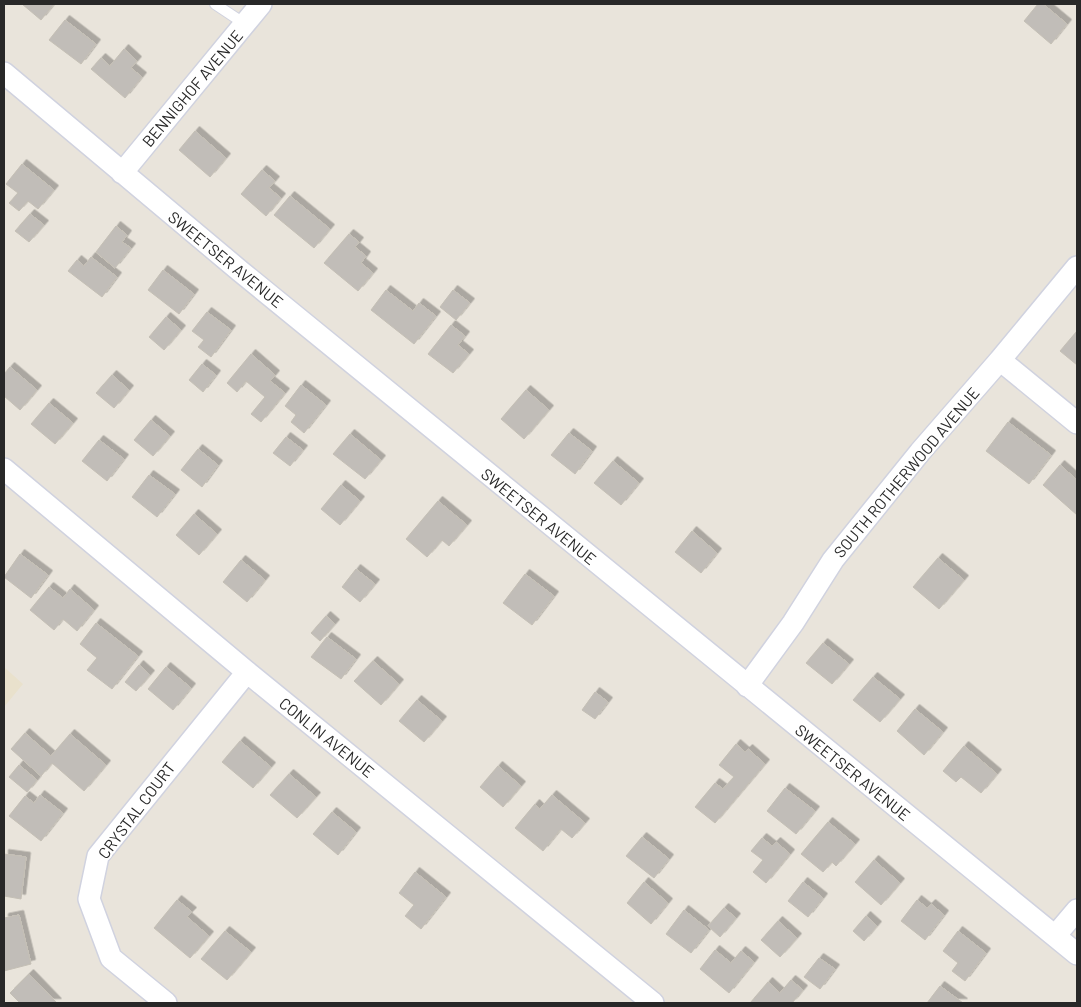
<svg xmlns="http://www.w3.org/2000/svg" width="1081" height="1007" viewBox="0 0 1081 1007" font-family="Barlow,sans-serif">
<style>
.education{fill:#e9e1cc}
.building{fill:#c1bdb8;stroke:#c4bfb5;filter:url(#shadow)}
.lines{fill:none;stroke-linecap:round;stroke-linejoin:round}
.service-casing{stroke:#d0d2df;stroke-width:12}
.minor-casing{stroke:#d0d2df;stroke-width:24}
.service{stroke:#fff;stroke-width:10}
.minor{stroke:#fff;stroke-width:21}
.labels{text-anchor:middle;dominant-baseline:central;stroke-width:4;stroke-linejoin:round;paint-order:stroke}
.street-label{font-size:16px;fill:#282828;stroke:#fff}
</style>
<defs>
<filter id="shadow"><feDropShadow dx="4.5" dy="-4.5" stdDeviation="0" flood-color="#0004"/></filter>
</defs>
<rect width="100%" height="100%" fill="#e9e4db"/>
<path class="education" d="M4,667l19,17 -19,23z"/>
<path class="building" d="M22,4h32l-13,16z
M1038,4h5l24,20 -16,20 -27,-23z
M65,20l31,24 -15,20 -32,-24z
M124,49l13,12 -6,7 11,9 -17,21 -34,-29 10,-11 9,8z
M195,131l31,27 -16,19 -31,-27z
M22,164l32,26 -16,19 -10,-8 -9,10 -10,-8 9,-10 -12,-9z
M262,170l13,11 -6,7 12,10 -15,18 -25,-22z
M290,196l40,33 -16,19 -40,-33z
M30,214l14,11 -15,17 -14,-11z
M116,226l11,9 -5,7 9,6 -16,20 -19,-16z
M349,234l10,8 -4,5 11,9 -5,7 12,10 -15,18 -34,-28z
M91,257l26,20 -15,20 -34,-26 9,-11 7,6z
M163,270l31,24 -15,20 -31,-24z
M386,290l27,21 6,-8 17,13 -22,28 -43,-34z
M453,290l17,13 -14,17 -16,-13z
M207,312l24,18 -20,27 -13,-10 6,-7 -12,-9z
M166,317l15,13 -17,20 -15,-13z
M451,325l14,11 -7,9 11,9 -16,19 -25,-19z
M1077,331v34l-17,-14z
M251,354l24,21 -5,6 15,12 -24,29 -10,-8 14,-17 -19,-16 -9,11 -10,-9z
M202,364l14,11 -13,17 -14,-12z
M10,367l27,23 -17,20 -16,-14v-22z
M112,375l17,15 -15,18 -18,-15z
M301,385l25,20 -22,28 -13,-11 5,-7 -11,-9z
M526,390l23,20 -25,29 -23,-20z
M49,403l24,20 -18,21 -24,-20z
M151,420l19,16 -17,20 -19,-16z
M1008,422l43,33 -22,29 -43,-33z
M569,433l23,18 -17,23 -24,-19z
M350,434l31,26 -16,19 -32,-25z
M286,437l17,13 -13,16 -17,-13z
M99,440l25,19 -17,22 -25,-20z
M198,449l20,16 -16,22 -21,-17z
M613,461l26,22 -18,22 -27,-22z
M1060,465l17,15v35l-34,-30z
M149,475l26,19 -18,23 -25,-20z
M341,485l19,16 -20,24 -19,-16z
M438,501l29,24 -18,21 -7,-6 -15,17 -21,-18z
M194,514l23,20 -18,21 -23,-20z
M692,531l25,22 -16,20 -26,-21z
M20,554l28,21 -17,23 -27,-21z
M938,558l26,22 -25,29 -26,-22z
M241,560l24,20 -18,22 -24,-20z
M356,569l19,15 -15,18 -18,-15z
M525,574l29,22 -22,29 -29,-22z
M49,587l14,11 7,-9 24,21 -17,21 -14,-12 -9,11 -24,-20z
M326,616l9,8 -15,17 -9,-8z
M96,623l42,33 -26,33 -25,-19 10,-12 -17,-14z
M327,637l29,22 -15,20 -30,-22z
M823,643l26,21 -17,20 -26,-21z
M373,661l26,23 -18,21 -27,-24z
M139,665l11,10 -14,16 -11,-9z
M166,667l25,21 -18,22 -25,-21z
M873,677l27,22 -20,23 -27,-22z
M595,692l13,10 -13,17 -13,-9z
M417,700l25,21 -18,21 -25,-21z
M915,709l28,23 -19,23 -27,-24z
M25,733l26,23 19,-22 36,31 -22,26 -32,-28 -11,13 -30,-27z
M240,741l31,26 -18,21 -31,-26z
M736,744l9,8 3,-3 17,15 -50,59 -20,-16 20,-24 8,6 11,-12 -15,-12z
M964,746l33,28 -16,19 -20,-16 -5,5 -13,-11z
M19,765l18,15 -10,12 -18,-15z
M498,766l23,20 -18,21 -23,-20z
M289,774l27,23 -19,21 -27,-23z
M785,788l30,23 -19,23 -29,-23z
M40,795l23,18 -22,28 -32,-25 16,-20 9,7z
M552,795l33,28 -13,15 -11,-9 -18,22 -28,-23 20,-24 5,5z
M332,812l24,20 -18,23 -25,-21z
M828,822l27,22 -19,22 -4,-4 -9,10 -22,-18z
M642,837l27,22 -15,19 -28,-22z
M762,838l10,8 4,-4 14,12 -24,29 -13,-11 10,-12 -12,-9z
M4,854l22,3 -5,42 -17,-3z
M874,860l26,23 -19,22 -26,-23z
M415,872l31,25 -25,32 -16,-13 9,-11 -15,-12z
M644,882l24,21 -17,21 -24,-21z
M803,882l20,16 -15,19 -20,-16z
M177,900l15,12 -5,5 22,19 -19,22 -36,-30z
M917,900l10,8 4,-4 13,11 -19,25 -24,-19z
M724,908l12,10 -16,19 -12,-11z
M684,910l25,20 -18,23 -25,-19z
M19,915l12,49 -27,7v-53z
M866,916l11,10 -13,15 -11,-10z
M778,921l19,17 -17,19 -19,-17z
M225,931l26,21 -24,28 -26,-21z
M958,931l28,22 -21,28 -13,-10 6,-8 -15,-12z
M715,950l16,13 10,-12 13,11 -25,31 -29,-24z
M819,958l16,11 -15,20 -16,-12z
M29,974l28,29h-37l-10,-10z
M791,980l12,10 -11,13h-42l18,-21 12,11z
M940,986l23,17h-36z"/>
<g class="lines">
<defs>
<path id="service" d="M215,4l30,20"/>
<path id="minor" d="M4,73l236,198 837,683
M122,173l139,-169
M1000,360l77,63
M4,469l243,203 406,331
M747,686l46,-63 40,-63 87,-108 80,-92 77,-93
M1055,936l22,-26
M166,1003l-55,-45 -22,-59 9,-43 149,-184"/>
</defs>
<use href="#service" class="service-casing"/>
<use href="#minor" class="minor-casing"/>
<use href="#service" class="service"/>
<use href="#minor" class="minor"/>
</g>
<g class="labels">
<g class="street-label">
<text transform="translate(192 88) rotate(-50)">BENNIGHOF AVENUE</text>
<text transform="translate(226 259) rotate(39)">SWEETSER AVENUE</text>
<text transform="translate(906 472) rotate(-50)">SOUTH ROTHERWOOD AVENUE</text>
<text transform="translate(539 516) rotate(39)">SWEETSER AVENUE</text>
<text transform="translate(327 737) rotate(39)">CONLIN AVENUE</text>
<text transform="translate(853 772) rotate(39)">SWEETSER AVENUE</text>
<text transform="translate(136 810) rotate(-53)">CRYSTAL COURT</text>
</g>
</g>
<rect width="1081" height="1007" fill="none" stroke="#282828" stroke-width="10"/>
</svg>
